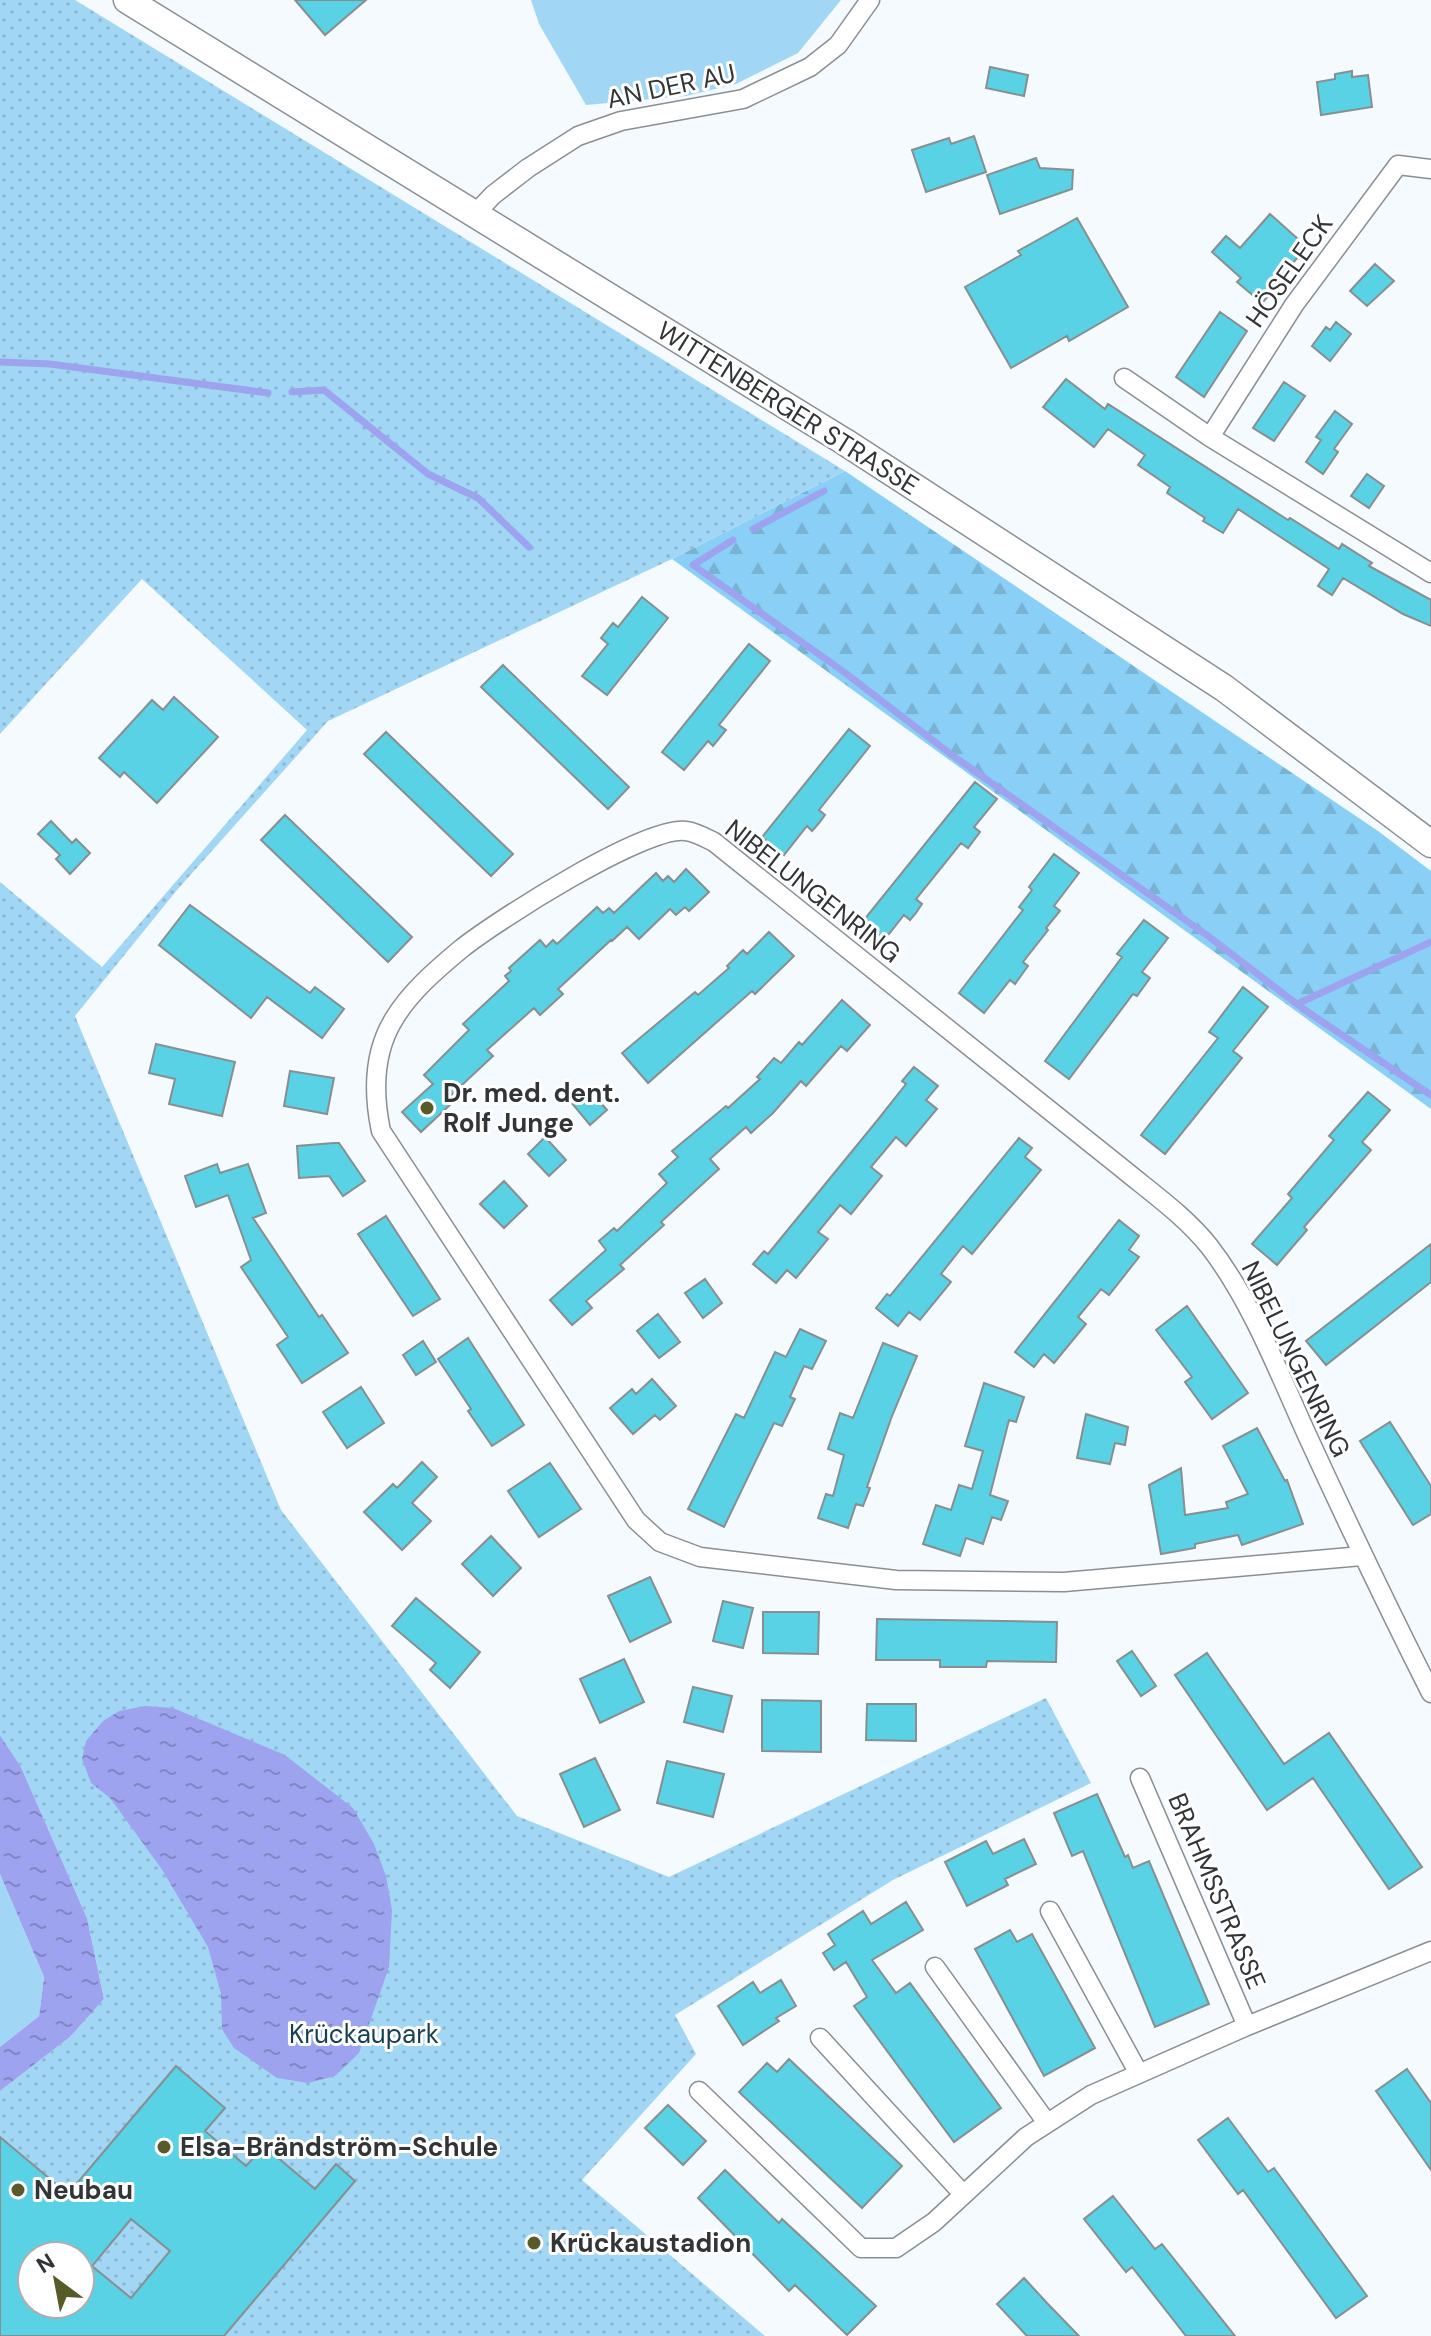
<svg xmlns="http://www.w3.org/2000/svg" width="1431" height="2336" viewBox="0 0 1431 2336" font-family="'DM Sans',sans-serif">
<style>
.grass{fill:#a1d7f5}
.forest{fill:url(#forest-firs)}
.park{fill:url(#park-dots);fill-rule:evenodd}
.water{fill:url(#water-ripples)}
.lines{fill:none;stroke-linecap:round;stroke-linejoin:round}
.stream{stroke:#9da3ef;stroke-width:7}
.building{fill:#58d2e4;stroke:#878f91;stroke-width:2;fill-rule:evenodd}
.minor-casing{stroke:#889094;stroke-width:21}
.secondary-casing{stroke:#889094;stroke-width:29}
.minor{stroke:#fff;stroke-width:18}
.secondary{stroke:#fff;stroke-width:26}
.poi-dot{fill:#575b29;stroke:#fff;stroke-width:3}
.labels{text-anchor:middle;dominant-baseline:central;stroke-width:6;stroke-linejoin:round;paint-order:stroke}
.street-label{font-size:26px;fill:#323537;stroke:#fff}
.poi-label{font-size:26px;font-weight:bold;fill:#323537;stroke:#fff;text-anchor:start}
.park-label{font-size:26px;fill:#173f53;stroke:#fff}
</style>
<defs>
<pattern id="forest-firs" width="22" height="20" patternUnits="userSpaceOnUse" patternTransform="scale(2)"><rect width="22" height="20" fill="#8ad0f6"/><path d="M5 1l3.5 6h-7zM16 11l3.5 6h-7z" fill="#78b3d4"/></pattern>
<pattern id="park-dots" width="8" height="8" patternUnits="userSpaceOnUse" patternTransform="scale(2)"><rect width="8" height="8" fill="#a1d7f5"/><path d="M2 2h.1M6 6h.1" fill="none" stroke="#8bb9d3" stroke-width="1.8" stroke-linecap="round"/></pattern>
<pattern id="water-ripples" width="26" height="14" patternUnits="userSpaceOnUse" patternTransform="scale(2)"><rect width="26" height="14" fill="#9da3ef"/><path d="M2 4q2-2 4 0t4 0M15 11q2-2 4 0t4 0" fill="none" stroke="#8186c2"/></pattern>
</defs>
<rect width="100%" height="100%" fill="#f4fafe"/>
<path class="grass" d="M531,0h310l-43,53 -62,31 -50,12 -100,9 -47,-81z
M0,1874l44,103 -5,39 -39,31z"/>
<path class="forest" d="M845,471l533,360 53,40v238l-759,-550z"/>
<path class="park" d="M0,0h75l770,471 -173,88 -344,162 -151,169 -102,126 206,494 236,306 152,61 377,-179 45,85 -198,97 -218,135 21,39 -114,126 183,156h-765v-245l70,-54 34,-38 -17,-81 -66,-151 -21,-32v-853l102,85 205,-237 -165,-151 -142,155zM32,2256h48v48h-48z"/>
<path class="water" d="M145,1706l28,2 112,47 68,53 21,36 12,32 6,34 -3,57 -30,86 -24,23 -27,7 -31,-5 -43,-30 -12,-19 -1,-35 -13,-47 -47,-79 -51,-70 -19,-15 -9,-24 4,-18 17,-20 16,-10z
M0,1735l21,32 66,151 17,81 -34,38 -70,54v-44l39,-31 5,-39 -44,-103z"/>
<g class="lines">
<path class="stream" d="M0,362l50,2 218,29
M292,392l32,-2 104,84 50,24 51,49
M753,529l71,-38
M733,540l-40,25 151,107 108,83 256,181 94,72 129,87
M1297,1004l134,-62"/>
</g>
<path class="building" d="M295,0h71l-41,35z
M990,67l38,8 -4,21 -38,-8z
M1352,71v6l16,-2 4,32 -51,8 -4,-33 18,-3v-5z
M974,136l12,36 -60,20 -14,-42 37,-12 2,6z
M1036,158l4,10 33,2 -1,19 -72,25 -13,-39z
M1270,214l37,33 -31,35 3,2 -17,19 -25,-21 4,-4 -29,-26 14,-16 14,12z
M1077,218l51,89 -59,34 -2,-5 -56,32 -46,-81 56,-32 -3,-4z
M1375,264l19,17 -27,25 -17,-15z
M1220,312l27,19 -43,66 -28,-20z
M1336,322l15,12 -21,27 -18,-15 14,-19 4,3z
M1066,379l39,30 3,-5 180,116 2,-2 49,31 3,-5 30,19 -3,3 62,34v26l-28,-12 -60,-36 -11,17 -14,-9 11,-17 -91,-60 -15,24 -20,-12 2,-3 -38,-25 3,-6 -32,-22 7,-10 -37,-26 -14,18 -51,-40z
M1284,382l21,14 -31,45 -21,-13z
M1335,411l17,13 -18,25 4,3 -15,22 -17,-12 15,-22 -5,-3z
M1367,474l17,12 -15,22 -18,-12z
M642,597l26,21 -61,77 -25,-19 26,-32 -7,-6 12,-15 5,4z
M749,644l21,17 -51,64 7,5 -13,16 -5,-5 -24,29 -22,-18z
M503,665l126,122 -21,22 -127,-122z
M174,697l44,40 -61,66 -33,-31 -4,5 -21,-19 53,-58 11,10z
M849,729l21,17 -51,64 6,5 -6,8 -7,8 -5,-5 -23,29 -22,-18z
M386,732l127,122 -22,22 -127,-122z
M975,782l22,17 -23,28 6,5 -12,16 -7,-5 -45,56 6,5 -6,9 -6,7 -6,-5 -23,29 -22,-18z
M285,815l127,122 -24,25 -127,-122z
M51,821l21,22 4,-4 14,14 -20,21 -14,-15 4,-4 -22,-21z
M1054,854l25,19 -25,33 6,5 -14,17 2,2 -25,32 5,4 -13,18 -5,-4 -26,33 -25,-20 64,-83 -4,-3 13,-17 -3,-3z
M686,869l23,23 -20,19 -4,-4 -9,8 -6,-6 -31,30 -12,-12 -15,14 -1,-1 -53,49 5,5 -23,21 -6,-7 -47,42 6,6 -46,43 4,5 -30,28 -19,-20 31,-28 -9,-9 45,-45 -6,-6 46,-43 -4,-5 6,-5 -2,-3 31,-28 6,7 7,-7 4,4 40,-37 6,6 6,-5 5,5 42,-40 7,8 5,-5 6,6z
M190,905l120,88 5,-6 29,22 -22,29 -55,-41 -16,21 -92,-73z
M1144,920l24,18 -26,34 8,6 -13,18 -4,-2 -64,85 -24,-18 77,-104 -5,-3z
M769,932l25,24 -39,38 -3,-3 -104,92 -26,-30 73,-61 3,3 31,-27 -2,-2 16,-16 4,4z
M1243,987l25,20 -35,44 9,7 -77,96 -24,-19 77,-97 -9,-6z
M842,1000l28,25 -23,26 -6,-5 -35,40 -5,-5 -28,32 -22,20 -5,-6 -36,32 9,10 -58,53 3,3 -44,40 4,4 -38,32 6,7 -20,17 -22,-25 56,-50 -7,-9 15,-13 3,3 50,-48 -8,-9 19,-17 -6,-6 54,-45 2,2 32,-29 -3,-2 17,-19 7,5 18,-21 3,3z
M156,1044l79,18 -13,54 -53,-12 6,-25 -26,-6z
M914,1067l24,19 -12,14 11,9 -31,37 -10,-9 -25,30 11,9 -31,38 -11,-9 -22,27 10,7 -32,39 -9,-8 -11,13 -23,-19 11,-13 4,3 108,-132 30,-38 -4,-3z
M290,1071l44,7 -7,36 -43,-8z
M587,1087l20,23 -17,15 -20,-24z
M1368,1092l22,18 -28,32 9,8 -67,77 3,3 -30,35 -25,-21 40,-46 -4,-4 46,-54 -5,-4z
M545,1137l21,23 -17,16 -21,-22z
M1019,1138l13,10 -7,9 16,13 -69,84 -9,-8 -22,28 10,8 -31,38 -11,-8 -11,14 -22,-18 11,-14 3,2z
M334,1143h5l26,38 -22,15 -14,-20 -30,2 -2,-32z
M217,1164l3,9 28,-9 18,49 -13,5 66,99 3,-2 26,38 -46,30 -25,-38 11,-8 -47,-70 10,-7 -23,-65 -32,12 -11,-31z
M504,1181l23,25 -23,22 -24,-24z
M386,1216l54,83 -27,17 -55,-82z
M1119,1220l20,16 -10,14 10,7 -30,38 -8,-6 -23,28 8,7 -32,39 -10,-9 -10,13 -19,-15z
M1431,1244v38l-105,83 -20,-24z
M705,1279l17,24 -19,15 -18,-25z
M1187,1306l61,87 -36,26 -27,-37 7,-5 -36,-47z
M658,1314l22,28 -21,16 -22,-27z
M800,1329l26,12 -14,28 -8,-3 -14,31 5,2 -13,27 -8,-3 -50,104 -36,-18 48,-95 8,4 31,-66 11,5z
M468,1338l56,87 -32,21 -24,-35 3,-2 -33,-50z
M423,1341l13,21 -20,13 -13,-20z
M883,1343l34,13 -25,60 -25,71 3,1 -7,18 -7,-2 -8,24 -30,-10 8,-24 7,2 11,-41 -16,-6 12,-36 13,5z
M652,1379l24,27 -16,14 -5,-5 -22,19 -23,-26 22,-19 4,5z
M984,1383l40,14 -8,25 -7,-2 -19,75 18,6 -7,19 -9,-3 -9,27 -17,-6 -6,18 -37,-12 13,-39 15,5 8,-25 13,4 11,-38 -18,-5z
M361,1387l23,36 -37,25 -24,-36z
M1086,1414l42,13 -3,18 -10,-2 -5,21 -33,-6z
M1390,1422l41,64v28l-18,11 -53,-84z
M1257,1428l28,53 2,-1 16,44 -61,21 -4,-10 -43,9v4l-34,6 -12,-69 32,-17 4,47 43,-7 -2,-6 22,-8 -25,-48z
M422,1462l15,15 -25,26 19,18 -29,29 -38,-38 29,-28 4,4z
M550,1463l31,46 -42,28 -31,-46z
M491,1536l30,32 -28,28 -31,-32z
M650,1577l21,45 -41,20 -22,-46z
M416,1598l64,54 -30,36 -20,-18 6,-7 -44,-37z
M723,1601l30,7 -10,40 -30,-7z
M763,1612h56l-1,42 -55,-1z
M877,1619l180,3 -1,40 -69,-1 -1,6h-46v-7h-64z
M1132,1651l24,35 -15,10 -24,-35z
M1207,1653l77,111 45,-31 93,134 -33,22 -76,-111 -46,32 -92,-135z
M624,1659l20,43 -44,21 -20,-44z
M693,1687l39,9 -9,36 -39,-10z
M762,1700l59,1v51l-59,-1z
M867,1704h49v37l-50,-1z
M595,1758l25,52 -36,17 -24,-53z
M667,1761l57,13 -11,43 -56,-14z
M1097,1794l28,63 3,-2 5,13 16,-7 60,143 -54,23 -72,-176 -11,5 -18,-43z
M1024,1839l12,25 -31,15 3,6 -41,21 -22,-44 41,-21 7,13z
M906,1902l17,28 -51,30 24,33 14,-10 91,125 -47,34 -100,-136 13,-9 -21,-35 -12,8 -11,-17 12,-8 -7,-11 35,-23 8,13z
M1010,1930l7,12 15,-8 63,114 -51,28 -69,-127z
M781,1980l15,26 -20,12 3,3 -36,24 -25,-39 35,-24 7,11z
M789,2059l113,107 -40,42 -123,-116 28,-29 10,9z
M176,2066l49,42 -20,23 41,35 18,-20 51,43 21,-25 19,17 -131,155h-224v-199l68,57zM131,2219l39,32 -39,47 -39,-32zM32,2256h48v48h-48z
M1407,2069l24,34v67l-55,-79z
M668,2105l38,36 -23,24 -38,-37z
M1228,2118l40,54 6,-4 93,128 -31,22 -93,-128 -5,4 -40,-54z
M725,2170l54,53 3,-4 94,87 -29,29 -52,-50 -6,6 -91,-93z
M1113,2196l42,53 7,-5 73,92h-49l-54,-69 -6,5 -42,-53z
M1024,2278l23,25 32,33h-52l-30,-32z"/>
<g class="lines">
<defs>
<path id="minor" d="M475,214l18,-19 35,-27 50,-32 43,-15 122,-22 67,-32 28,-22 32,-45
M1124,378l86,59 221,136
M1210,437l84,-132 104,-140 33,4
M1362,1556l-298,26 -168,-2 -196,-23 -40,-15 -24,-22 -255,-389c-8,-38 -8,-78 13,-112 16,-27 43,-50 67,-70 35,-28 185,-124 225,-118 9,1 20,7 28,11l409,327c29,24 62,47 86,77 42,54 70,127 98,189 40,87 81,173 124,258
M1140,1778l107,248
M1050,1911l88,161
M935,1967l112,156
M820,2038l143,156
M699,2091l162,157h35l38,-26 92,-85 65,-42 156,-69 184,-75"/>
<path id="secondary" d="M127,0l718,442 379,246 207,156"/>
</defs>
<use href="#minor" class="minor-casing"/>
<use href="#secondary" class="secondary-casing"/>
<use href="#minor" class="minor"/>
<use href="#secondary" class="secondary"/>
</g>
<g class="poi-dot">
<circle cx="427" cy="1108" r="8"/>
<circle cx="164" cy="2147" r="8"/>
<circle cx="18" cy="2190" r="8"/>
<circle cx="534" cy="2243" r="8"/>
</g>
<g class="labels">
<g class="street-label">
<text transform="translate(671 86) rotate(-12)">AN DER AU</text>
<text transform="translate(1289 271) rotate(-55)">HÖSELECK</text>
<text transform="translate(788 408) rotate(32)">WITTENBERGER STRASSE</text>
<text transform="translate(813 891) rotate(38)">NIBELUNGENRING</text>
<text transform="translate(1296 1359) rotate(64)">NIBELUNGENRING</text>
<text transform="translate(1217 1891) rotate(67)">BRAHMSSTRASSE</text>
</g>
<g class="poi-label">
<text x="443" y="1093">Dr. med. dent.<tspan x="443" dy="30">Rolf Junge</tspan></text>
<text x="180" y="2147">Elsa-Brändström-Schule</text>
<text x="34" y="2190">Neubau</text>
<text x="550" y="2243">Krückaustadion</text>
</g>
<g class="park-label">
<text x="364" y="2034">Krückaupark</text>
</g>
</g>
<g transform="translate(56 2280) rotate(328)"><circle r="38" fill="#ffffff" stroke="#adaeaf" stroke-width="2"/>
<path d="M0-6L14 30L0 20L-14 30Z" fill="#575b29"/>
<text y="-12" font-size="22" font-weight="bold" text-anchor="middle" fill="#323537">N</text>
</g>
</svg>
